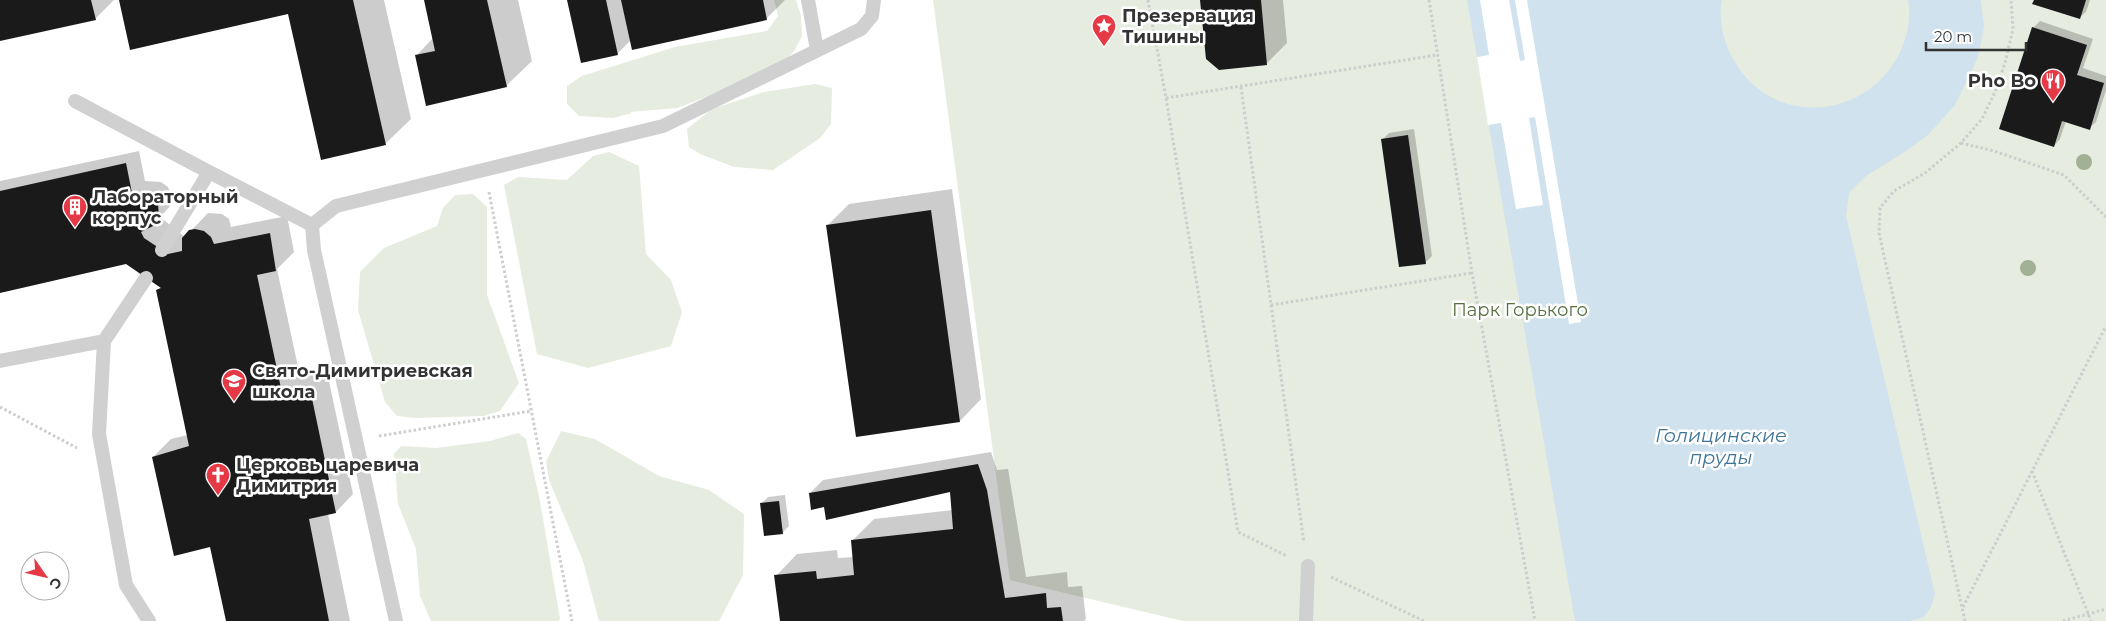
<svg xmlns="http://www.w3.org/2000/svg" width="2106" height="621" viewBox="0 0 2106 621" font-family="Montserrat,sans-serif">
<style>
.green{fill:#e6ecdf}
.water{fill:#cfe2ee}
.pier{fill:#fff}
.shadow{fill:#0003}
.building{fill:#1a1a1a}
.lines{fill:none;stroke-linecap:round;stroke-linejoin:round}
.path{stroke:#cdcdcd;stroke-width:3;stroke-dasharray:2.5 2.5;stroke-linecap:butt}
.lane{stroke:#d0d0d0;stroke-width:14}
.tree{fill:#a2b095}
.labels{text-anchor:middle;dominant-baseline:central;stroke-width:5;stroke-linejoin:round;paint-order:stroke}
.poi-label{font-size:18px;font-weight:bold;fill:#333;stroke:#fff;text-anchor:start}
.park-label{font-size:18px;fill:#56703f;stroke:#fff}
.water-label{font-size:19px;font-style:italic;fill:#3f7597;stroke:#fff}
</style>
<rect width="100%" height="100%" fill="#fff"/>
<path class="green" d="M774,0h22l5,16 1,20 -8,15 -14,15 -17,9 -86,33 -47,4 2,1 -19,5 -34,-2 -12,-12v-18l15,-10 93,-29 92,-16 11,-15z
M933,0h1173v621h-923l-173,-41z
M815,84l17,4 -1,36 -11,14 -47,32 -39,-3 -34,-13 -11,-7 -2,-18 25,-20 52,-17z
M609,152l30,14 7,88 25,26 11,32 -11,34 -83,22 -51,-14 -33,-169 14,-8 49,3 26,-24z
M473,194l14,13v88l32,88 -19,28 -16,5 -70,2 -17,-2 -12,-14 -27,-92 2,-38 24,-24 53,-22 6,-18 12,-13z
M561,431l34,8 64,37 50,14 35,24 -1,61 -24,46h-120l-16,-60 -34,-81 -3,-18z
M518,433l8,6 14,62 20,118 -2,2h-127l-11,-25 -4,-47 -18,-45 -4,-50 7,-8 35,2 54,-7z"/>
<path class="water" d="M1467,0h255c-4,18 1,39 9,55 36,73 135,68 169,-3 8,-16 11,-35 8,-52h73l3,27 -6,30 -23,48 -27,30 -25,18 -37,23 -17,17 -3,23 89,378 -4,13 -7,10 -14,4h-335z"/>
<path class="pier" d="M1480,0h29l11,61 5,-1 -10,-60h12l54,322 -12,2 -34,-207 -6,1 14,87 -27,4 -15,-86 -13,2 -11,-68 12,-2z"/>
<path class="shadow" d="M0,0h114l-19,19 -95,21z
M120,0h264l27,119 -26,25 -96,-132z
M425,0h93l14,61 -26,25 -90,-30 17,-18z
M568,0h217l-19,19 -135,21 -14,14z
M1201,0h82l4,43 -21,21z
M2035,0h55l-4,12 -7,6z
M2040,21l53,18 -10,29 23,8v14l-10,32 -7,6 -23,-7 -6,18 -6,7 -21,-118z
M1414,129l18,127 -6,6 -26,4 -17,-127 6,-6z
M139,151l6,30 16,1 7,5 3,8 1,9 -12,13 25,20 23,-24 14,1 7,5 2,8 56,-11 7,36 -17,17 23,107 27,-4 26,122 -17,18 -8,2 22,107h-123l-16,-76 -58,-88 18,-18 17,-4 -31,-145 4,-3 -35,-25 -126,29v-110z
M952,189l29,210 -21,22 -132,-196 21,-21z
M991,452l6,18 11,-1 18,108 41,-5 1,15 14,-1 4,33 -2,2h-303l-5,-45 21,-22 40,-4 1,8 16,-1 -2,-16 22,-22 79,-9 -2,-19 -126,15 -15,-13 13,-13z
M785,495l4,31 -7,7 -21,-29 7,-7z"/>
<path class="building" d="M0,0h91l5,20 -96,21z
M119,0h234l33,145 -65,15 -33,-146 -158,36z
M424,0h63l20,87 -81,19 -11,-51 20,-4z
M567,0h39l12,55 -37,8z
M621,0h142l4,20 -135,30z
M1200,0h61l6,65 -48,5 -13,-11z
M2034,0h52l-6,19 -48,-15z
M2032,27l55,18 -10,30 27,8 -14,47 -28,-9 -8,26 -55,-18z
M1408,135l18,129 -27,3 -18,-128z
M126,163l6,30 16,2 10,8 1,15 -6,8 -12,6 3,6 24,16 14,-3v-13l7,-8 6,-1 9,2 7,6 3,7 56,-11 6,38 -19,4 25,118 28,-4 26,124 -27,6 20,102h-103l-16,-74 -36,9 -22,-99 37,-11 -33,-156 5,-2 -35,-24 -126,29v-102z
M931,210l29,212 -104,15 -30,-212z
M978,464l9,26 18,108 41,-5 1,15 14,-1 2,14h-283l-6,-46 42,-4 1,8 37,-4 -3,-35 102,-11 -3,-37 -124,28 -2,-13 -13,3 -2,-17z
M779,501l4,33 -19,2 -4,-33z"/>
<g class="lines">
<path class="path" d="M1148,0l18,98 72,434 49,24
M1429,0l43,273 63,348
M1241,87l63,456
M1166,98l271,-43
M1961,143l33,8 70,24 42,42
M489,192l83,429
M1271,305l201,-32
M0,407l77,41
M379,436l152,-25
M2032,471l59,150
M1331,577l93,44
M1963,607l143,-281
M1965,621l-86,-388 1,-25 14,-17 31,-18 36,-30 21,-24 13,-27 10,-29 8,-34 -2,-29
M2063,621l43,-12"/>
<path class="lane" d="M808,0l9,50
M75,101l134,71
M162,250l47,-78 103,53
M104,341l42,-63
M0,361l104,-20 -5,93 27,151 23,36
M396,621l-82,-371 -2,-25 24,-19 327,-80 198,-97 11,-13 2,-16
M1306,621l2,-55"/>
</g>
<g class="tree">
<circle cx="2084" cy="162" r="8"/>
<circle cx="2028" cy="268" r="8"/>
</g>
<defs>
<symbol id="sight-pin" viewBox="-11 -11 22 30"><path d="M0 17L-7.5 6A9.5 9.5 0 1 1 7.5 6Z" fill="#e63946" stroke="#fff"/><path d="M0-6L1.8-2.2L6-1.7L2.9 1.2L3.7 5.4L0 3.3L-3.7 5.4L-2.9 1.2L-6-1.7L-1.8-2.2Z" fill="#fff"/></symbol>
<symbol id="restaurant-pin" viewBox="-11 -11 22 30"><path d="M0 17L-7.5 6A9.5 9.5 0 1 1 7.5 6Z" fill="#e63946" stroke="#fff"/><path d="M-5-6h1v4h1v-4h1v4h1v-4h1v5L-1.5 .5V6h-2V.5L-5-1ZM5-6V6H3V1.5H1.5Q1.5-4 5-6Z" fill="#fff"/></symbol>
<symbol id="building-pin" viewBox="-11 -11 22 30"><path d="M0 17L-7.5 6A9.5 9.5 0 1 1 7.5 6Z" fill="#e63946" stroke="#fff"/><path d="M-4-6H4V6H1V3H-1V6H-4ZM-2.5-4.3h1.7v1.8h-1.7ZM.8-4.3h1.7v1.8H.8ZM-2.5-1h1.7V.8h-1.7ZM.8-1h1.7V.8H.8Z" fill="#fff"/></symbol>
<symbol id="school-pin" viewBox="-11 -11 22 30"><path d="M0 17L-7.5 6A9.5 9.5 0 1 1 7.5 6Z" fill="#e63946" stroke="#fff"/><path d="M0-5L7-2L0 1L-7-2ZM-4 1L0 2.5L4 1V4Q0 6-4 4Z" fill="#fff"/></symbol>
<symbol id="church-pin" viewBox="-11 -11 22 30"><path d="M0 17L-7.5 6A9.5 9.5 0 1 1 7.5 6Z" fill="#e63946" stroke="#fff"/><path d="M-1.2-6h2.4v3.5h3.3v2.4h-3.3V6h-2.4V-.1h-3.3v-2.4h3.3Z" fill="#fff"/></symbol>
</defs>
<g fill-rule="evenodd">
<use href="#sight-pin" x="1090" y="12" width="28" height="38"/>
<use href="#restaurant-pin" x="2039" y="67" width="28" height="38"/>
<use href="#building-pin" x="61" y="193" width="28" height="38"/>
<use href="#school-pin" x="220" y="367" width="28" height="38"/>
<use href="#church-pin" x="204" y="461" width="28" height="38"/>
</g>
<g class="labels">
<g class="poi-label">
<text x="1122" y="16">Презервация<tspan x="1122" dy="21">Тишины</tspan></text>
<text x="2036" y="81" text-anchor="end">Pho Bo</text>
<text x="92" y="197">Лабораторный<tspan x="92" dy="21">корпус</tspan></text>
<text x="252" y="371">Свято-Димитриевская<tspan x="252" dy="21">школа</tspan></text>
<text x="236" y="465">Церковь царевича<tspan x="236" dy="21">Димитрия</tspan></text>
</g>
<g class="park-label">
<text x="1520" y="310">Парк Горького</text>
</g>
<g class="water-label">
<text x="1721" y="435">Голицинские<tspan x="1721" dy="22">пруды</tspan></text>
</g>
</g>
<g transform="translate(45 576) rotate(124)"><circle r="24" fill="#ffffff" stroke="#adadad"/>
<path d="M0-4L9 19L0 12L-9 19Z" fill="#e63946"/>
<text y="-8" font-size="14" font-weight="bold" text-anchor="middle" fill="#333333">С</text>
</g>
<path d="M1926 42v8h100v-8" fill="none" stroke="#333333" stroke-width="2.5"/>
<text x="1934" y="42" font-size="15" fill="#333333" stroke="#ffffff" stroke-width="4" paint-order="stroke">20 m</text>
</svg>
